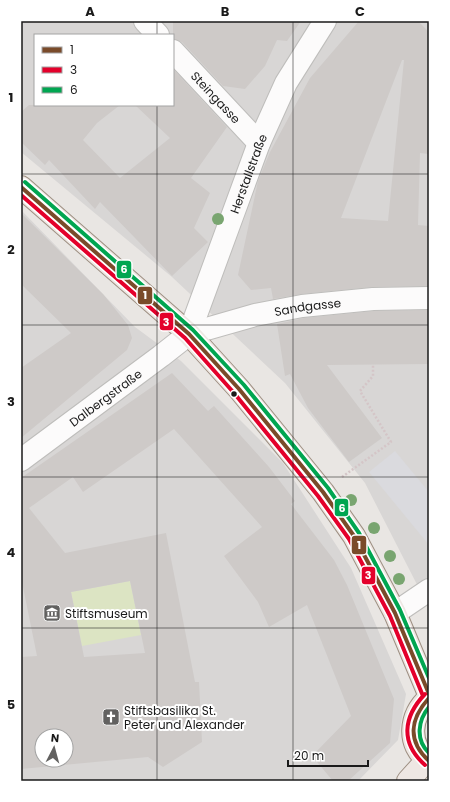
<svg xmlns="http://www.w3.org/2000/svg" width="450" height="802" viewBox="0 0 450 802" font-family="Poppins,sans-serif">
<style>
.residential{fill:#d8d6d5;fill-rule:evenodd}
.grass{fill:#dce4c3}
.plaza{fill:#dadade}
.building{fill:#cecac8;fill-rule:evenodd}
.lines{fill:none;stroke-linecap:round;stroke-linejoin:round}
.minor-casing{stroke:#bebdbb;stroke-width:24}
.major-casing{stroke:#9d8f82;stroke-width:24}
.path{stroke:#d4c5c7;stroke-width:2.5;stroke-dasharray:2 2;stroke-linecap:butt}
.minor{stroke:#fcfbfb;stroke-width:22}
.major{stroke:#eee7e3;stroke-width:22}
.bus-1-casing{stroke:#fff;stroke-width:7}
.bus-2-casing{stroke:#fff;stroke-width:7}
.bus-3-casing{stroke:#fff;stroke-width:7}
.bus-1{stroke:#7a4b2a;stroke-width:4}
.bus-2{stroke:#e4002b;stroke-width:4}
.bus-3{stroke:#00a651;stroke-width:4}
.tree{fill:#79a570}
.grid{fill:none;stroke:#1a1a1a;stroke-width:1;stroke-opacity:0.55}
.bus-dot{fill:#1a1a1a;stroke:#fff;stroke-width:1.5}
.labels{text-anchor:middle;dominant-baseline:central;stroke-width:4;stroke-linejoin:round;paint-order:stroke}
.street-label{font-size:12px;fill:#1a1a1a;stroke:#fff}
.poi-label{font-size:12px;fill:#1a1a1a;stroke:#fff;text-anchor:start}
.line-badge{stroke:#fff;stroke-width:1.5}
.badge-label{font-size:11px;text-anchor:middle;font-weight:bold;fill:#fff}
.neatline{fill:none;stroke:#1a1a1a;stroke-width:1.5}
.grid-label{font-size:13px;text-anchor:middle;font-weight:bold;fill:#1a1a1a}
</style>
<rect width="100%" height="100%" fill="#e9e6e3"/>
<path class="residential" d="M21,21h408v587l-64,-125 -80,-100 -113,-106 -151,-125zM35,35h138v70h-138z
M21,210l114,117 46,34 102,102 68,105 55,126 -8,46 -40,41h-337zM42,736h24v24h-24z"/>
<path class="grass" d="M130,581l11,54 -59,11 -11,-54z"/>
<path class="plaza" d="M395,451l34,41v53l-60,-73z"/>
<path class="building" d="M173,21h128l-14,20 -10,-1 -12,26 -20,23 -22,-3 -41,-44 -9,-3z
M359,21h59l11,11v122l-9,-1 -2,72 11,1v60l-57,1 -71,7 -28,5 -2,-11 -20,2 -13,-15 20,-94 12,-29 40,-74zM402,60h2l-16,161 -47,-3z
M173,69l54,58 -36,51 19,15 -16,35 14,14 -36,34 -72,-74 -5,7 -46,-49 -4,5 -24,-23v-30l8,-7h91l-23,18 -14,17 37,38 50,-40 -35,-33h38z
M21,213l82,81 25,31 4,13 -5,12 -106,88v-70l50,-35 -50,-49z
M429,310v54l-102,1 55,73 -33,24 -41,-54 -18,-34 -5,2 -8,-52 27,-6 70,-7z
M172,373l36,38 6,-5 55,61 26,34 -4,3 43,56 13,25 47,114 -4,44 -42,38h-15l-21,-25 39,-40 -44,-111 -38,22 -11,-25 -34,-46 38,-29 -88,-98 -91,63 -10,-15 -44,31 36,45 101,-20 29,149h4l3,60 -39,25 -15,-10 -127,12v-112l16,-1 -16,-79v-99zM130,581l15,72 -61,4 -13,-65zM42,736h24v24h-24z"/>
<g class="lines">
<defs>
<g id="minor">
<path d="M145,21l13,14"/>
<path id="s1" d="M173,51l86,92"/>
<path id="s2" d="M189,334l70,-191 27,-60 39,-62"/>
<path id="s3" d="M21,460l140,-104 28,-22 66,-19 47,-9 71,-7 56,-1"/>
<path d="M395,613l34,-23"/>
</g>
<path id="major" d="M21,187l168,147 50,55 84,103 31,44 41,77 34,81
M429,698c-19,17 -23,47 0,63
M408,781l19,-21"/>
</defs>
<use href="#minor" class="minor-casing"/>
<use href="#major" class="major-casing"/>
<path class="path" d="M342,477l49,-35 -31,-51 13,-15v-11"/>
<use href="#minor" class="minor"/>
<use href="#major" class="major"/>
<defs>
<path id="bus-1" d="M21,187l168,147 50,55 84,103 31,44 41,77 34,81
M429,698c-19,21 -22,43 0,63"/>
<path id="bus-2" d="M21,195l164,143 49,55 84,103 31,43 41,77 33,80
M425,694c-22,23 -25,49 0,71"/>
<path id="bus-3" d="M25,182l168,148 51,55 84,103 31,45 41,77 29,68
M429,707c-11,13 -14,33 0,46"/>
</defs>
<use href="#bus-1" class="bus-1-casing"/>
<use href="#bus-2" class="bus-2-casing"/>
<use href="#bus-3" class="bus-3-casing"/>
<use href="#bus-1" class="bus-1"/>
<use href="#bus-2" class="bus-2"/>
<use href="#bus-3" class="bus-3"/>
</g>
<g class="tree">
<circle cx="218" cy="219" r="6"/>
<circle cx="351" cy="500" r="6"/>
<circle cx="374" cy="528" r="6"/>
<circle cx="390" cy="556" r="6"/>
<circle cx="399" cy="579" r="6"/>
</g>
<path class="grid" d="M157,21v14M293,21v760M157,105v676M21,174h408M21,325h408M21,477h408M21,628h408"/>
<defs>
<symbol id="museum-square" viewBox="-11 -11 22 22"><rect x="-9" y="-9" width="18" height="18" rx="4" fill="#626160" stroke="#fff"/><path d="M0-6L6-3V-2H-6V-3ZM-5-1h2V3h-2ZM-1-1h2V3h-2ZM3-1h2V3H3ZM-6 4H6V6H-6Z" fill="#fff"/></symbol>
<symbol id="church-square" viewBox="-11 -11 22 22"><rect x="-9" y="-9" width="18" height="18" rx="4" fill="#626160" stroke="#fff"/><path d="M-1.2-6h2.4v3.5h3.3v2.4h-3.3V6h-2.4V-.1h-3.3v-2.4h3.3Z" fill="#fff"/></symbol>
</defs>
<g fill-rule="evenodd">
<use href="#museum-square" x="42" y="603" width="20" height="20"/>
<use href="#church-square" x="101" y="707" width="20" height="20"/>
</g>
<circle class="bus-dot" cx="234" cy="394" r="3.5"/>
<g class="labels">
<g class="street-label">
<text stroke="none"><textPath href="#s1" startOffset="63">Steingasse</textPath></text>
<text stroke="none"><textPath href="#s2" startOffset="171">Herstallstraße</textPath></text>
<text stroke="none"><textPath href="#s3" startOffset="332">Sandgasse</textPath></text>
<text stroke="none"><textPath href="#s3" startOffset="105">Dalbergstraße</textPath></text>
</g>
<g class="poi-label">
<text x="65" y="613">Stiftsmuseum</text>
<text x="124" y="710">Stiftsbasilika St.<tspan x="124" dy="14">Peter und Alexander</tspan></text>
</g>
</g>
<g class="line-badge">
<rect x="116" y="260" width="16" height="19" rx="4" fill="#00a651"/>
<rect x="137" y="286" width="16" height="19" rx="4" fill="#7a4b2a"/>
<rect x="159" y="312" width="15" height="19" rx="4" fill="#e4002b"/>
<rect x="334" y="498" width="15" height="19" rx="4" fill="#00a651"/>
<rect x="351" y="535" width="16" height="20" rx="4" fill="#7a4b2a"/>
<rect x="361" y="566" width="15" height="19" rx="4" fill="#e4002b"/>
</g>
<g class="badge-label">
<text x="124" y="273">6</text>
<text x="145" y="299">1</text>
<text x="166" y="326">3</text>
<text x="342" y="512">6</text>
<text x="359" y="549">1</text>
<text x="368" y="579">3</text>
</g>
<rect width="450" height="802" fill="none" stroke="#ffffff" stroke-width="44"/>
<rect x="34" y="34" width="140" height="72" fill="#ffffff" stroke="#a3a3a3"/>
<rect x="42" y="47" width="20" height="6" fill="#7a4b2a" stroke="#a3a3a3"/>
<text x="70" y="54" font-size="12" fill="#1a1a1a">1</text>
<rect x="42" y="67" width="20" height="6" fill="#e4002b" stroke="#a3a3a3"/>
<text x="70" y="74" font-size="12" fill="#1a1a1a">3</text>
<rect x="42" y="87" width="20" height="6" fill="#00a651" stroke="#a3a3a3"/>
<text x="70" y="94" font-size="12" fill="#1a1a1a">6</text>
<g transform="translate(54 748) rotate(6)"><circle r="19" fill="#ffffff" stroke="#a3a3a3"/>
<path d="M0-3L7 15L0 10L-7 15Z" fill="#626160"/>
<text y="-6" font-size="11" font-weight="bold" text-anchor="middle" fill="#1a1a1a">N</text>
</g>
<path d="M288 760v6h80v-6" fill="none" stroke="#1a1a1a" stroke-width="2"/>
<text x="294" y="760" font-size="12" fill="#1a1a1a" stroke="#ffffff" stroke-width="3" paint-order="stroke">20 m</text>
<rect x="22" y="22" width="406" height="758" class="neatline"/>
<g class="grid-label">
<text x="90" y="16">A</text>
<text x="225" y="16">B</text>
<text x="360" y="16">C</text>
<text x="11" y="102">1</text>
<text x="11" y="254">2</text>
<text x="11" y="406">3</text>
<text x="11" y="557">4</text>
<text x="11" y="709">5</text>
</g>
</svg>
